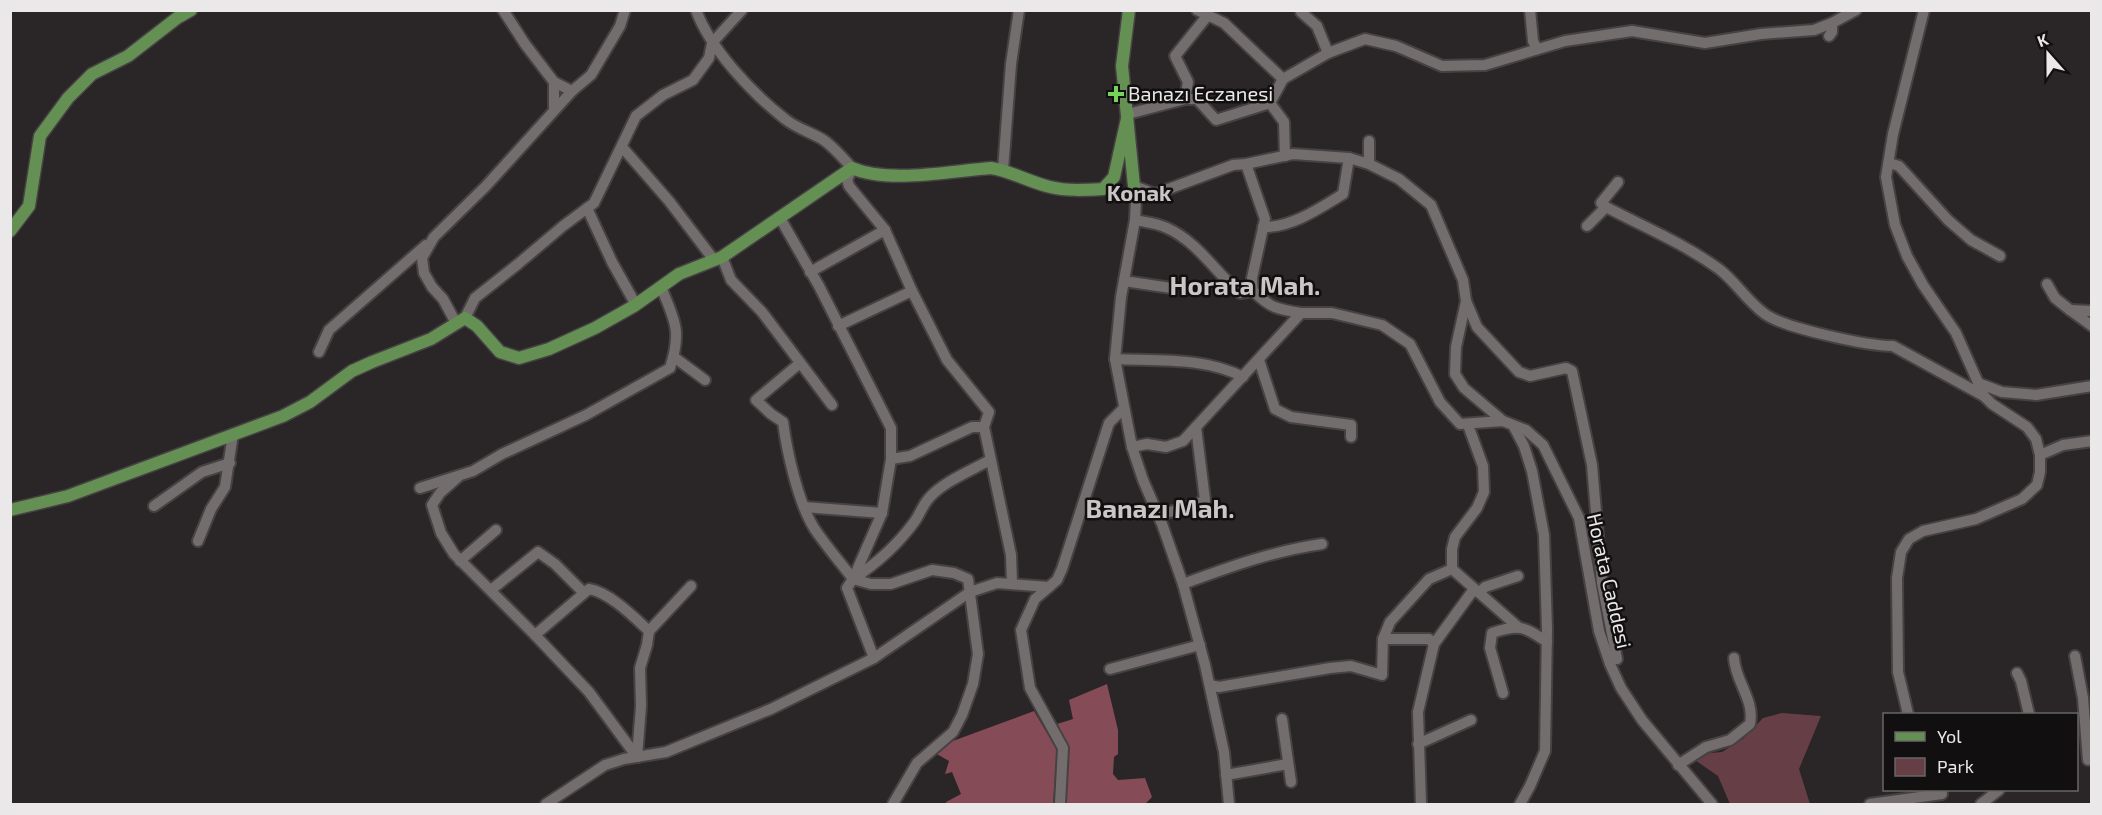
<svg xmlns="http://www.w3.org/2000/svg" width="2102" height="815" viewBox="0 0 2102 815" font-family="'Exo 2',sans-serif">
	<rect width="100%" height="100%" fill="#2a2526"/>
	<polygon fill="#663f46" points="1782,713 1821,716 1799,769 1810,804 1730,804 1718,776 1695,760 1699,754 1722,752 1743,739 1763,718"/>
	<g fill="#854c57">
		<polygon points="1107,684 1118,730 1118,754 1114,757 1113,774 1118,780 1145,778 1152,797 1145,804 1065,804 1068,747 1057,724 1073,719 1069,700"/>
		<polygon points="1034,711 1057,750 1053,804 947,804 946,802 961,794 952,772 945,774 949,761 935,753 950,742"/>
	</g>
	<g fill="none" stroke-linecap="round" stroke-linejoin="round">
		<defs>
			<g id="minor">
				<polyline points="503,10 525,44 554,82 572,91"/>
				<path d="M696 10C710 49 753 94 785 119 796 128 810 132 822 139 833 146 843 158 852 168L847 180 849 186 885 230 912 291 947 360 989 412 984 427 1011 555 1012 583"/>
				<polyline points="1197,10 1224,23 1283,79 1328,53 1365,39 1396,46 1442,66 1485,65 1565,41 1632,31 1705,43 1761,34 1814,30 1832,23 1856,10"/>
				<polyline points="1530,10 1533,41 1537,49"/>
				<polyline points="1301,12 1317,26 1328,53"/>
				<polyline points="1829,36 1832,32 1832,23"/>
				<polyline points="554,82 554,110"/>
				<polyline points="1185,99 1188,82 1175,56 1208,15"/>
				<polyline points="1270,103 1283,79"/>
				<polyline points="1128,114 1185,99 1197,99 1216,120 1270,103 1284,122 1285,156"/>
				<polyline points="1369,141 1369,164"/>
				<polyline points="622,147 669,201 714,260"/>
				<polyline points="1889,163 1899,166 1948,220 1971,240 2000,256"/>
				<polyline points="1003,170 1011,64 1019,10"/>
				<path d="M1618 182 1601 203 1606 207C1644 227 1683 243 1719 269 1736 282 1747 301 1765 314 1784 328 1868 346 1893 346L1984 396"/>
				<polyline points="1134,186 1155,194 1233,165 1246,164 1293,154 1349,158 1369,164 1399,179 1431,205 1463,280 1466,301 1456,347 1455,374 1464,388 1503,421 1526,430 1543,445 1579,518 1599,631 1610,664 1621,688 1642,720 1712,804"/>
				<polyline points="1134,186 1136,200 1135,220 1121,297 1115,359 1132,447 1143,480 1162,524 1183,584 1205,665 1224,752 1229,804"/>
				<polyline points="587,208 612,262 636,305"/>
				<polyline points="780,218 819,286 891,428 891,459 882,513 853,579 847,588 874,658"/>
				<path d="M1135 220C1145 222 1157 223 1167 228 1198 242 1215 272 1240 293L1253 291 1252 278 1265 219 1246 164"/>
				<polyline points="1587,226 1606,207"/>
				<path d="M1263 227C1291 228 1320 208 1343 194L1349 158"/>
				<polyline points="722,257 731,280 762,312 832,405"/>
				<polyline points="810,272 885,230"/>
				<polyline points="1124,281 1171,288"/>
				<polyline points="2047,284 2055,298 2070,310"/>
				<path d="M1253 291C1271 308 1276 309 1301 313"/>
				<polyline points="1466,301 1477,327 1519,372 1530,376 1566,368 1572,371 1592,465 1602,583 1617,659"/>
				<polyline points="2092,311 2070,310 2092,326"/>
				<polyline points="465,318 475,298 518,264 563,226 594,203 636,116 663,95 693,80 709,58 712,43 742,10"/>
				<polyline points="456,323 443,299 432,287 424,273 422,258 434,237 486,186 572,91 591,75 620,26 625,10"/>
				<polyline points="838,326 912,291"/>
				<polyline points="319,352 329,330 426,245"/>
				<polyline points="674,357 705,380"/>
				<path d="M1115 359C1158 361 1205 357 1243 377"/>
				<polyline points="1259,360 1275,409 1291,417 1351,425 1351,437"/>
				<path d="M800 363 756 400 771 414 783 422C787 452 798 502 814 528 826 546 840 562 853 579L871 584H891L932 570 954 573 968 579 978 654 973 684 962 715 953 732 917 763 893 804"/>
				<polyline points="1978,383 2002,392 2036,395 2092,386"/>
				<polyline points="1514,427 1524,446 1532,471 1544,535 1547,629 1545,751 1530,786 1520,804"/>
				<polyline points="1132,447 1147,444 1166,447 1183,441 1301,313 1332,313 1382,325 1410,344 1440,402 1460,424 1503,421"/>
				<polyline points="2040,455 2063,445 2092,441"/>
				<polyline points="891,459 910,456 972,427 984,427"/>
				<polyline points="458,477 440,493 432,505 441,533 454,554 535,635 589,692 637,757"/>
				<path d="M420 488 473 471 502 454 586 415 670 368C682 331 675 321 661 287"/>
				<polyline points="154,506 202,472 230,463"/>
				<polyline points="804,507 882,513"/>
				<polyline points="1159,515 1195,505 1205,500 1196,427"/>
				<polyline points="198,541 211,509 225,487 233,434"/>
				<polyline points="460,561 496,530"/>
				<polyline points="1452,569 1452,549 1455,537 1477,508 1484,492 1483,466 1468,425"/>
				<path d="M853 579C876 564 899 543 915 521 920 514 923 504 930 497 943 482 972 470 990 460"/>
				<path d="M1183 584C1229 567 1273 551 1322 544"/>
				<polyline points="1049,587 1035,599 1021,630 1030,688 1063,748 1060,804"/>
				<polyline points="491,590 538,552 555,564 583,592"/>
				<polyline points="1479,593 1485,587 1518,576"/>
				<polyline points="649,631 691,586"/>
				<path d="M535 635 589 589C609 592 634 617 649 631L647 645 640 668 641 706 637 757"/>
				<polyline points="1383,639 1390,622 1429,579 1452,569 1517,626"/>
				<polyline points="2075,656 2083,698 2088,760"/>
				<polyline points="1110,669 1200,645"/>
				<polyline points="2017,673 2021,681 2029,714"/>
				<polyline points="1210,685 1219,687 1330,668 1351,666 1382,675 1383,639 1429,639 1434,644"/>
				<path d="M1503 693 1490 648 1492 633C1519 624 1524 626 1547 642"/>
				<polyline points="1908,714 1898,672 1897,578 1901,552 1909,539 1923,531 1976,519 2022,499 2037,485 2040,472 2040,455 2036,439 2027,427 1992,404 1984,396 1956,333 1923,285 1907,256 1895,225 1886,177 1893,134 1924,10"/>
				<polyline points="1282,719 1291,782"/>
				<polyline points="1418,744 1471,720"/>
				<path d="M1678 765 1706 747 1730 740 1750 724C1755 700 1735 681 1734 658"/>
				<polyline points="1226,775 1288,764"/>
				<polyline points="546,804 605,765 624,759 666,752 771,709 874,658 970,592 997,583 1049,587 1057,580 1062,569 1109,423 1123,409"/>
				<polyline points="1421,804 1418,712 1434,644 1474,589"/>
				<polyline points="1870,804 1942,794"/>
				<polyline points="1981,804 1999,790"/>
			</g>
			<g id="major">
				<polyline points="1129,10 1122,66 1134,186"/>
				<polyline points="10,231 29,206 40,136 68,98 92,74 128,56 177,18 191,10"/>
				<path d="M10 510 68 496 283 416 310 402 352 371 372 362 431 339 465 318 477 326 500 352 519 358 549 349 595 328 634 306 679 274 722 257 852 168C889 184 950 171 991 168 1011 171 1029 182 1050 187 1067 191 1085 190 1103 189L1114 177 1128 114"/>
			</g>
		</defs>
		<use href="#minor" stroke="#464243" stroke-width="14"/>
		<use href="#major" stroke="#464243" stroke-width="15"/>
		<use href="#minor" stroke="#736d6e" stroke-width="10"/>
		<use href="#major" stroke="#659053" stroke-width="12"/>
	</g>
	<path fill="#77d259" stroke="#110f0f" stroke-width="2" d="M1113 85h6v6h6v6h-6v6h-6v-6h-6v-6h6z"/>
	<g text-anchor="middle" stroke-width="5" stroke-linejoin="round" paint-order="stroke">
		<g font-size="20" fill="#ebe8e9" stroke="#110f0f" text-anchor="start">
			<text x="1128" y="101">Banazı Eczanesi</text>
		</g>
		<g font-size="20" fill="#ebe8e9" stroke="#110f0f">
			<text transform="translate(1609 581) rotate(77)" y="7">Horata Caddesi</text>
		</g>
		<g font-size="22" font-weight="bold" fill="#cbc5c6" stroke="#110f0f">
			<text x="1139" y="201">Konak</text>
		</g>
		<g font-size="26" font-weight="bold" fill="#cbc5c6" stroke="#110f0f">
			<text x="1245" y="295">Horata Mah.</text>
			<text x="1160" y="518">Banazı Mah.</text>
		</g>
	</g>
	<rect width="2102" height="815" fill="none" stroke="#ebe8e9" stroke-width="24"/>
	<rect x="1883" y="713" width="195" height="78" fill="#110f0f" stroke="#686666" stroke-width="1.5"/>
	<rect x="1895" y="732" width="30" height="9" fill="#659053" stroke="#686666" stroke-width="1.5"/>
	<text x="1937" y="743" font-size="18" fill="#ebe8e9">Yol</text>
	<rect x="1895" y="758" width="30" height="18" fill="#663f46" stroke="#686666" stroke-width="1.5"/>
	<text x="1937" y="773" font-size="18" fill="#ebe8e9">Park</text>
	<g transform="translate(2048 54) rotate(339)" stroke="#110f0f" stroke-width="4.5" paint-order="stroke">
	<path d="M0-4.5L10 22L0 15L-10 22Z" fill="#ebe8e9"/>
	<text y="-9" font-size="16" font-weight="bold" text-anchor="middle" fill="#ebe8e9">K</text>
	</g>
</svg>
